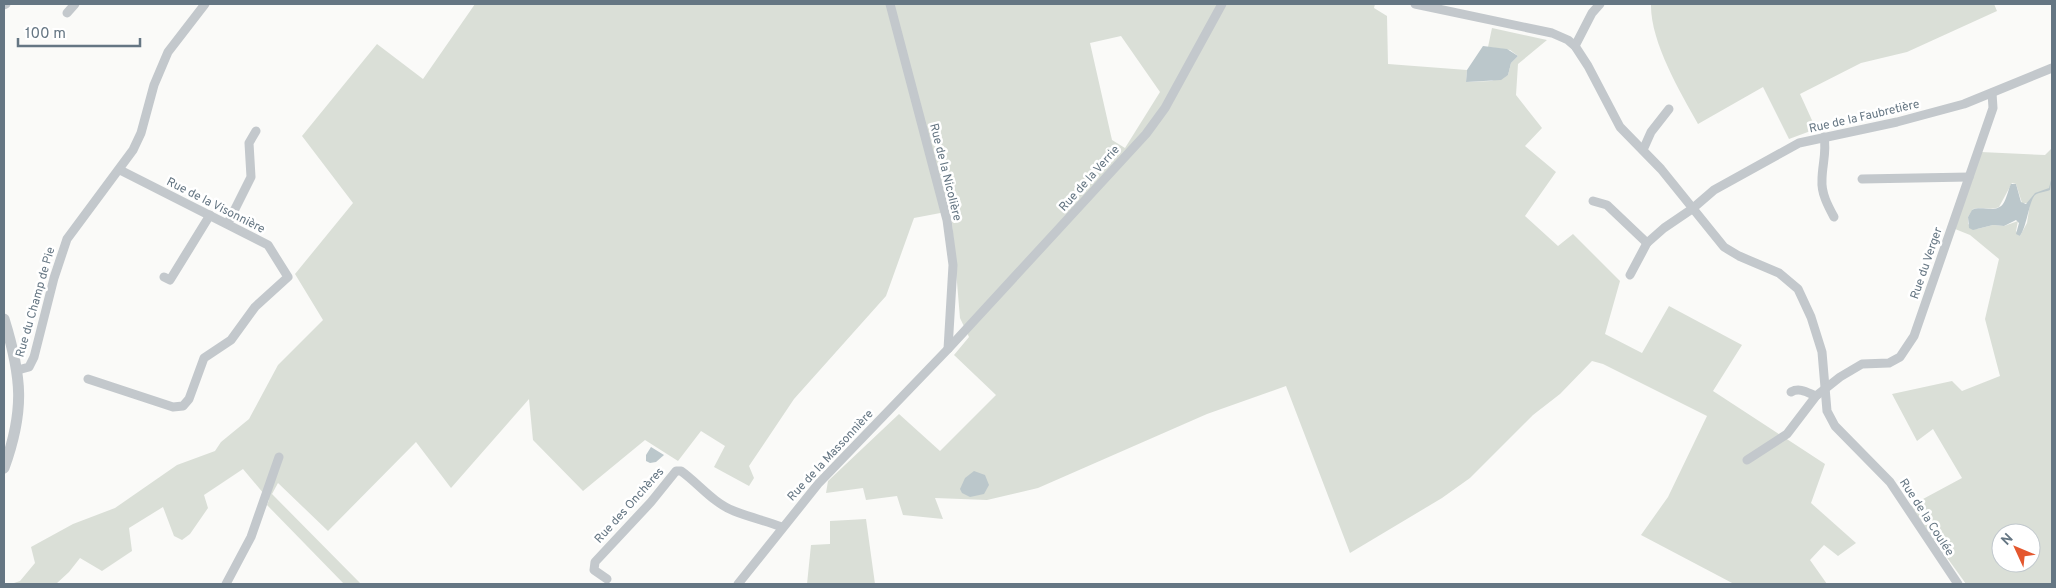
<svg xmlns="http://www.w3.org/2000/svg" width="2056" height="588" viewBox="0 0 2056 588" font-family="Overpass,sans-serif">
	<rect width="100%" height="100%" fill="#fafaf8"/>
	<g fill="#dadfd7" fill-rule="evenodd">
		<path d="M475 4H1375L1374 8 1387 16 1388 64 1467 70 1466 82 1491 81 1508 75 1511 63 1518 56 1510 50 1488 47 1492 28 1547 40 1518 64 1516 95 1542 128 1525 146 1556 172 1525 216 1558 246 1573 234 1620 281 1605 334 1642 353 1669 306 1742 345 1713 391 1825 464 1811 503 1856 543 1838 556 1824 545 1810 560 1827 584H1734L1641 535 1668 497 1707 416 1603 364 1592 361 1560 394 1533 415 1470 478 1442 498 1350 553 1286 386 1207 414 1038 488 987 500 935 498 943 519 903 515 897 496 866 500 863 488 826 493 828 481 899 414 940 451 996 395 954 355 969 337 960 318 951 211 914 218 886 296 794 399 749 466 754 478 749 486 714 467 725 446 701 431 678 461 645 440 583 491 533 440 529 399 451 488 416 442 328 531 278 483 272 494 361 584H344L267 505 269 500 243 469 204 495 208 508 190 534 182 540 174 536 163 507 129 528 132 551 102 571 80 558 69 572 56 584H11L20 581 35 563 31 547 73 524 115 508 177 465 215 451 221 442 249 419 278 365 323 320 295 274 353 203 302 136 377 44 423 79ZM1121 36 1160 92 1125 148 1112 140 1090 43Z"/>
		<path d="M1651 4H1994L1997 11 1907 52 1861 63 1800 94 1816 129 1789 139 1763 87 1698 124C1680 92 1650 41 1651 4Z"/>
		<path d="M2052 148V584H1966L1910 506 1962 478 1933 429 1917 441 1892 394 1952 381 1962 391 2000 376 1985 319 1999 259 1970 235 1955 229 1981 152 2045 155ZM2012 183 2016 184 2022 203H2030L2027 223 2020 236 2016 231 2018 221 2004 226 1993 225 1977 229 1968 224V217L1973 209C1982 206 1991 211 1999 207ZM2001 533H2031V563H2001Z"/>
		<polygon points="866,519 875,584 805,584 807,584 811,545 830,544 830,521"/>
	</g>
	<g fill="#bbc7cb">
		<polygon points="1483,46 1507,49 1518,56 1511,63 1508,75 1501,80 1466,82 1467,70"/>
		<path d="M2052 176 2050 190C2045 192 2039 192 2035 195 2029 201 2027 226 2020 236L2016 234 2019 223 2016 220 2004 226 1993 225 1973 230 1969 228 1968 217 1972 210C1982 205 1995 214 2003 204 2007 198 2008 190 2011 184H2016L2021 202 2026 204 2035 193 2049 188Z"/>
		<polygon points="651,447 664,455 656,462 650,463 646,461 646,455"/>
		<polygon points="974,471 985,475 989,485 984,494 970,497 962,493 960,489 965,478"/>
	</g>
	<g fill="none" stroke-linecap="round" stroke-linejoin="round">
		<g stroke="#c3c8cc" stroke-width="9">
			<polyline points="890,4 947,220 953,265 948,349"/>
			<polyline points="1415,4 1552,33 1568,40 1575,46 1588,66 1620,127 1661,169 1724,247 1739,256 1779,273 1798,289 1811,317 1822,352 1827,411 1835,426 1890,482 1958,584"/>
			<polyline points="4,5 6,4"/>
			<polyline points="67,13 75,4"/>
			<polyline points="1575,46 1592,13 1600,4"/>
			<path d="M1824 137C1827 152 1822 165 1822 180 1821 193 1828 206 1834 217"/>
			<polyline points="1643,150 1651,132 1669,109"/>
			<polyline points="1862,179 1969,177"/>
			<polyline points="1593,201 1607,205 1647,243"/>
			<polyline points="228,223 251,177 249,143 256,131"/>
			<polyline points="1630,275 1647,243 1664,228 1692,209 1714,190 1799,143 1897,122 1964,104 2052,68"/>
			<polyline points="164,277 170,280 210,215"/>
			<polyline points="18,370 29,367 34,357 54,278 67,239 133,150 141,133 154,85 168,52 205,4"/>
			<polyline points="88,379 173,407 183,406 189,399 204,358 231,340 255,307 288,277 268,245 120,170"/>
			<path d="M1791 392C1800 387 1808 393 1816 396"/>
			<polyline points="1747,460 1787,434 1816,396 1840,377 1862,364 1889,363 1900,357 1914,336 1993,108 1992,93"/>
			<path d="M607 579 594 570 595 562 651 502 676 471H681C698 483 713 503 734 511 749 517 766 521 782 527"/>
			<polyline points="226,584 251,537 279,457"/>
			<polyline points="738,584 818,484 948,349 1146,134 1165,108 1222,4"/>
		</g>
		<path stroke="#c3c8cc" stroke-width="11" d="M4 319C22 377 25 410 4 468"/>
	</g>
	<g text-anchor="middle" stroke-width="5" stroke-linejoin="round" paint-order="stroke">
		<g font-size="12" fill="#657683" stroke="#fff">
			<text transform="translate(1864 116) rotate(-13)" y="4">Rue de la Faubretière</text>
			<text transform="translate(946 172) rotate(76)" y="4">Rue de la Nicolière</text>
			<text transform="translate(1089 178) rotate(-48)" y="4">Rue de la Verrie</text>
			<text transform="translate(216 205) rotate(27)" y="4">Rue de la Visonnière</text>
			<text transform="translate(1926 263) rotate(-71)" y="4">Rue du Verger</text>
			<text transform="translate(35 302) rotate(-74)" y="4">Rue du Champ de Pie</text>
			<text transform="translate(830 455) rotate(-47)" y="4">Rue de la Massonnière</text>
			<text transform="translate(629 505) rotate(-48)" y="4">Rue des Onchères</text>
			<text transform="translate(1927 517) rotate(57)" y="4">Rue de la Coulée</text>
		</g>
	</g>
	<rect width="2056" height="588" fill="none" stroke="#657683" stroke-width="10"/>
	<g transform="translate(2016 548) rotate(314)"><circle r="24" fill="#ffffff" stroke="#c1c8cd"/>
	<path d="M0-4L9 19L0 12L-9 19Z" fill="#e4572e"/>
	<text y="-8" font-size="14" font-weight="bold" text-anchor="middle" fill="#657683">N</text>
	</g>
	<path d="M18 38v8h122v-8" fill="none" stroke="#657683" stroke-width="2.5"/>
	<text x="25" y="38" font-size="15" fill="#657683" stroke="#ffffff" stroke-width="4" paint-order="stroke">100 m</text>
</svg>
